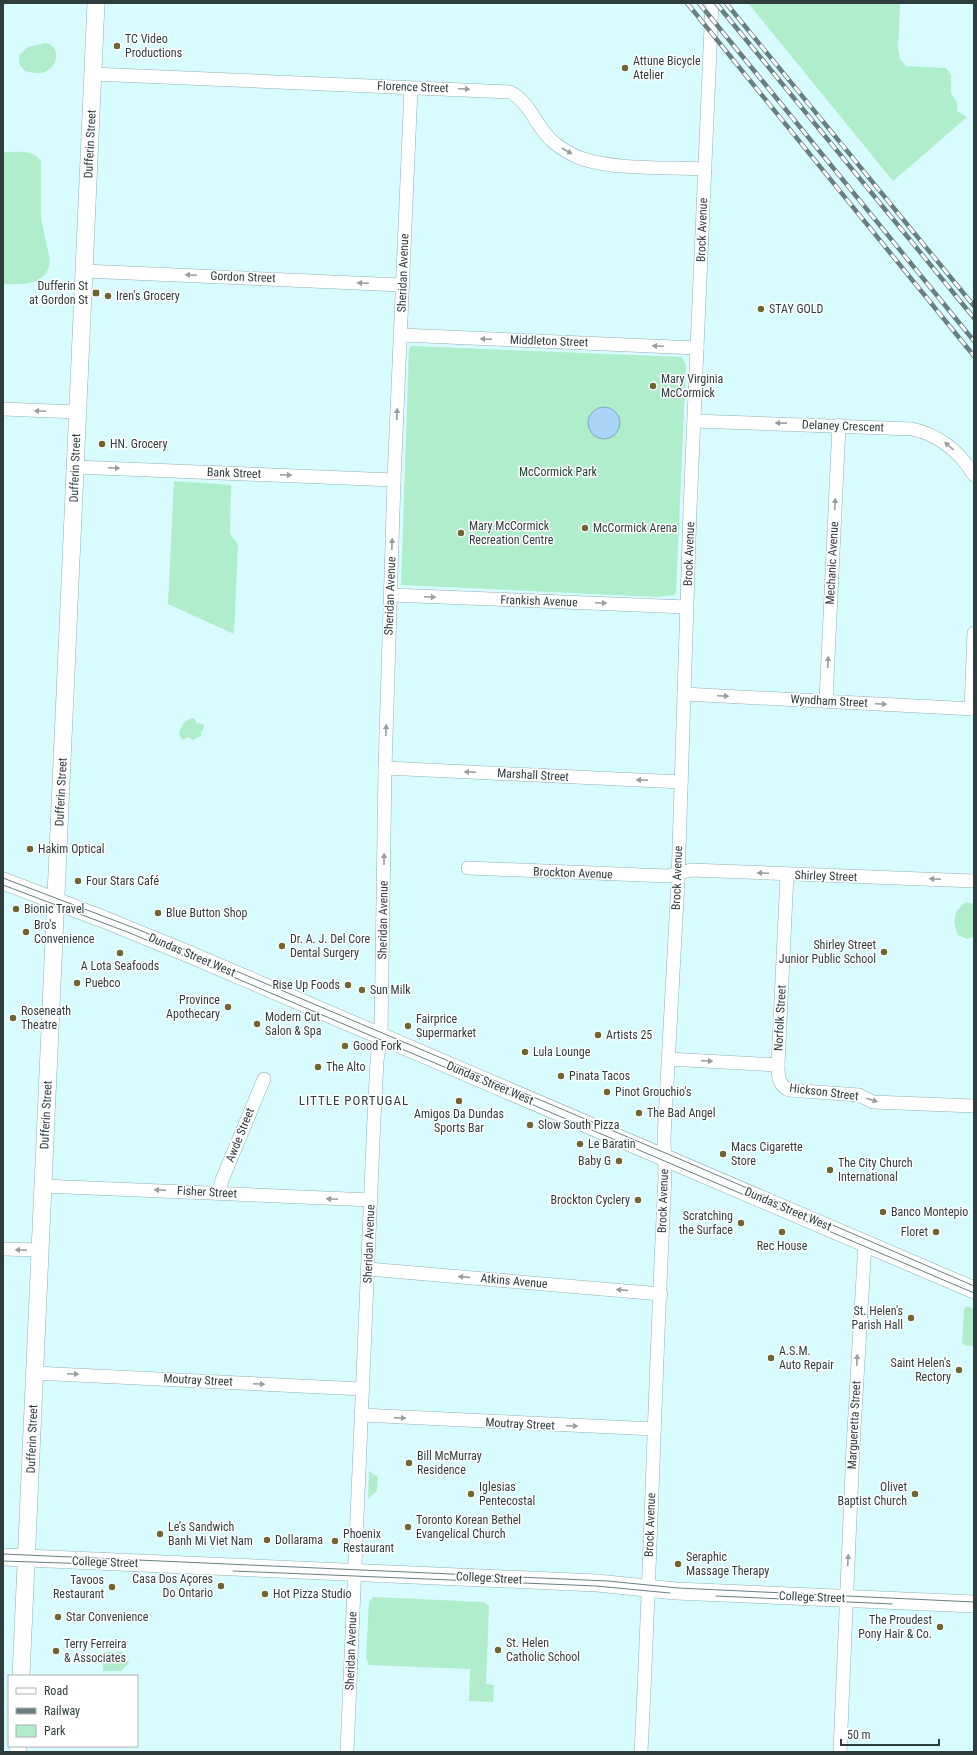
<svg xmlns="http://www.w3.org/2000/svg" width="977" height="1755" viewBox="0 0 977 1755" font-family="'Roboto Condensed',sans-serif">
	<rect width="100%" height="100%" fill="#d7fbfe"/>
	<g fill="#afedcb">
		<polygon points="748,3 900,3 898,48 900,59 906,66 946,68 951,75 951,94 957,102 957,111 967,117 893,181"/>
		<path d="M46 43C63 48 57 70 41 73 36 74 30 72 25 71L19 64V55L28 47Z"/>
		<path d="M3 152C16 152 33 149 41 161V219L50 260C49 285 23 285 3 284Z"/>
		<polygon points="411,346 682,357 686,365 676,592 674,595 658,597 401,585 409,348"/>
		<polygon points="174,481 231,485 230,534 238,544 234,634 168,604"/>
		<path d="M194 718 197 723 203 724 204 728 201 732V736L192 740 189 737 182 740 179 734C181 725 185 719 194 718Z"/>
		<path d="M966 902 974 904V937L967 939 958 935C952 921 953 911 966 902Z"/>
		<polygon points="967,1306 974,1309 974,1346 966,1346 962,1343 964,1309"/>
		<polygon points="369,1471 378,1477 377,1491 368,1499"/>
		<polygon points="373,1597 484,1602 489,1606 486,1684 494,1685 493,1702 469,1701 470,1669 369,1665 366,1657 369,1602"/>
		<polygon points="103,1652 122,1652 129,1663 121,1671 103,1671"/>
	</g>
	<circle fill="#abd5f7" stroke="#86a7c0" cx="604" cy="423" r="16"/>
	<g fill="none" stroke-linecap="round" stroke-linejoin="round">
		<defs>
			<g id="minor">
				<path d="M93 74 510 92C530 102 535 125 551 140 560 148 571 155 583 159 616 170 669 167 705 169"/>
				<polyline points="84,271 401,285"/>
				<polyline points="401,335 697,348"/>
				<polyline points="3,409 77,412"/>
				<path d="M694 421 912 429C940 435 959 451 974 475"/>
				<polyline points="75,467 394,480"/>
				<polyline points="391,595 687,607"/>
				<polyline points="684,694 974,709"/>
				<polyline points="826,701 839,425"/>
				<polyline points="971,709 974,633"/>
				<polyline points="385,768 681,782"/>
				<polyline points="468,868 667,876 691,870 974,881"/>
				<path d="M668 1059 778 1065C778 1076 778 1085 789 1090L859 1095 873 1102 974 1106"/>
				<polyline points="778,1065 787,874"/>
				<polyline points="43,1186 371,1200"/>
				<polyline points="219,1193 222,1180 264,1079"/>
				<polyline points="3,1249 40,1250"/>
				<polyline points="368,1269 661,1294"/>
				<polyline points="34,1373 362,1389"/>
				<polyline points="361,1415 654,1429"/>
				<polyline points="347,1752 374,1118 377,1061 381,1033 385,768 394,480 411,88"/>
				<path d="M641 1752C651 1560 655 1369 665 1177L664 1138 678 881 690 509 712 3"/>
				<polyline points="840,1752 853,1447 865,1243"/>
			</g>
			<g id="major">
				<polyline points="3,881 103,919 191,955 974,1290"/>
				<polyline points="3,1557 597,1583 676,1591 974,1604"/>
				<polyline points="21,1676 96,3"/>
				<polyline points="18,1752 18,1746"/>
			</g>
		</defs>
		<use href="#minor" stroke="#8eb1b3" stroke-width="14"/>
		<use href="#major" stroke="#8eb1b3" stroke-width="18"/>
		<use href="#minor" stroke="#fff" stroke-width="13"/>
		<use href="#major" stroke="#fff" stroke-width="17"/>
		<g stroke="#687e80" stroke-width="1">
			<polyline points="3,878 137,929 689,1163 974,1286"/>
			<polyline points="3,885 130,933 974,1293"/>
			<polyline points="3,1554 608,1581 678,1588 974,1602"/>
			<polyline points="3,1561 93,1564"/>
			<polyline points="233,1571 596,1586 670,1593"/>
			<polyline points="716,1596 892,1604"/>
		</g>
		<defs>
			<g id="rail">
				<polyline points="687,3 974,356"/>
				<polyline points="699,3 974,341"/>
				<polyline points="716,3 974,318"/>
				<polyline points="726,3 974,306"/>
			</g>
		</defs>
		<use href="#rail" stroke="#687e80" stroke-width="4.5"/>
		<use href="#rail" stroke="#fff" stroke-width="3" stroke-dasharray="9" stroke-linecap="butt"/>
	</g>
	<defs><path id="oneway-solid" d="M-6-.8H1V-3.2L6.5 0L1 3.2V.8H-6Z"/></defs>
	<g fill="#979e9e">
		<use href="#oneway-solid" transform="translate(464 89) rotate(2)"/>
		<use href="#oneway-solid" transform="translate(567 151) rotate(30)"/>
		<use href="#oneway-solid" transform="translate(191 275) rotate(-178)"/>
		<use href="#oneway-solid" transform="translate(363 283) rotate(-177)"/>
		<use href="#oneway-solid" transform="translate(486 339) rotate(-178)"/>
		<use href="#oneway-solid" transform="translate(658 346) rotate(-177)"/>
		<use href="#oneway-solid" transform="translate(40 411) rotate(-177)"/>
		<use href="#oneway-solid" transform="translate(397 414) rotate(-88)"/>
		<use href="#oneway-solid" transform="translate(781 423) rotate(-179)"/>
		<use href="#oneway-solid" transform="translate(949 446) rotate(-140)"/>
		<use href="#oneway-solid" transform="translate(114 468) rotate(2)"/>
		<use href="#oneway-solid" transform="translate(286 475) rotate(2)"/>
		<use href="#oneway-solid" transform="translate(835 504) rotate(-87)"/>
		<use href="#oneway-solid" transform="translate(392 544) rotate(-88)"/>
		<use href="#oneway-solid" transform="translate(430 597) rotate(2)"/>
		<use href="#oneway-solid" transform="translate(601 603) rotate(3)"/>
		<use href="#oneway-solid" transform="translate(828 662) rotate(-87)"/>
		<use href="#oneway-solid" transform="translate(723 696) rotate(3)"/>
		<use href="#oneway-solid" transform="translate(881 704) rotate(3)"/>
		<use href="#oneway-solid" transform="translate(386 730) rotate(-88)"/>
		<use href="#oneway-solid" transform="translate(470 772) rotate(-177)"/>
		<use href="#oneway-solid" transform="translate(642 780) rotate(-177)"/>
		<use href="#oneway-solid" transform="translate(384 859) rotate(-89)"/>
		<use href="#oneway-solid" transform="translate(763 873) rotate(-178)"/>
		<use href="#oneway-solid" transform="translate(935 879) rotate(-178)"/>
		<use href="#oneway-solid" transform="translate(707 1061) rotate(3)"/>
		<use href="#oneway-solid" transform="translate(872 1100) rotate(18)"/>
		<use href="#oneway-solid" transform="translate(160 1190) rotate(-178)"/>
		<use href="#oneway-solid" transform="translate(332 1199) rotate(-177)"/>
		<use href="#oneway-solid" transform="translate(21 1250) rotate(-178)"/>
		<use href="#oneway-solid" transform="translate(464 1277) rotate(-175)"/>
		<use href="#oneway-solid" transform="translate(622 1290) rotate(-175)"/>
		<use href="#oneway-solid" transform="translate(857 1360) rotate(-87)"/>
		<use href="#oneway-solid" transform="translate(73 1374) rotate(3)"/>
		<use href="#oneway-solid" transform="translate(259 1384) rotate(3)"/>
		<use href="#oneway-solid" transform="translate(400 1418) rotate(3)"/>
		<use href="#oneway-solid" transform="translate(572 1426) rotate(2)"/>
		<use href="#oneway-solid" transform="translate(848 1560) rotate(-87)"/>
	</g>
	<g fill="#6f6531" stroke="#fff" stroke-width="1.5">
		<circle cx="117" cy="46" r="4"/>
		<circle cx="625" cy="68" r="4"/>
		<rect x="92" y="289" width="8" height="8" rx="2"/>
		<circle cx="108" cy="296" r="4"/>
		<circle cx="761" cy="309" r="4"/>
		<circle cx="653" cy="386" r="4"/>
		<circle cx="102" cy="444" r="4"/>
		<circle cx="585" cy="528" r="4"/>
		<circle cx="461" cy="533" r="4"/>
		<circle cx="30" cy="849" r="4"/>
		<circle cx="78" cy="881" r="4"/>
		<circle cx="16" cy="909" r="4"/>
		<circle cx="158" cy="913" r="4"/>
		<circle cx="26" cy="932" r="4"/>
		<circle cx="282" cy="946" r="4"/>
		<circle cx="884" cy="952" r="4"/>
		<circle cx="120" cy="953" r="4"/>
		<circle cx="77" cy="983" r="4"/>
		<circle cx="348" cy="985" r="4"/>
		<circle cx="362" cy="990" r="4"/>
		<circle cx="228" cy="1007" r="4"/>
		<circle cx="13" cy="1018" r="4"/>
		<circle cx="257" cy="1024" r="4"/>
		<circle cx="408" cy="1026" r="4"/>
		<circle cx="598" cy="1035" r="4"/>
		<circle cx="345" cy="1046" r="4"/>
		<circle cx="525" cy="1052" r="4"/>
		<circle cx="318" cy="1067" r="4"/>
		<circle cx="561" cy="1076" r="4"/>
		<circle cx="607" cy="1092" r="4"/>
		<circle cx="459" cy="1101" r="4"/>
		<circle cx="639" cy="1113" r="4"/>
		<circle cx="530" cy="1125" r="4"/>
		<circle cx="580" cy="1144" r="4"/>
		<circle cx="723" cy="1154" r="4"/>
		<circle cx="619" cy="1161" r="4"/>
		<circle cx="830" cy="1170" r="4"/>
		<circle cx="638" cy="1200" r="4"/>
		<circle cx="883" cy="1212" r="4"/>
		<circle cx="741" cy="1223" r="4"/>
		<circle cx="782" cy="1232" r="4"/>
		<circle cx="936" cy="1232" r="4"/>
		<circle cx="911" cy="1318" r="4"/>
		<circle cx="771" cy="1358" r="4"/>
		<circle cx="959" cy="1370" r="4"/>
		<circle cx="409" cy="1463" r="4"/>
		<circle cx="471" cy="1494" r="4"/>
		<circle cx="915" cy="1494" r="4"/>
		<circle cx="408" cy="1527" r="4"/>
		<circle cx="160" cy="1534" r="4"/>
		<circle cx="267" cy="1540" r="4"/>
		<circle cx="335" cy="1541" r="4"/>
		<circle cx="678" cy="1564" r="4"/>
		<circle cx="221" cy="1586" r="4"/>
		<circle cx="112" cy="1587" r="4"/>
		<circle cx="265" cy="1594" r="4"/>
		<circle cx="58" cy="1617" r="4"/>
		<circle cx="940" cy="1627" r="4"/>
		<circle cx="498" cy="1650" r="4"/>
		<circle cx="56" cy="1651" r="4"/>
	</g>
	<g text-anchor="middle" stroke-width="3" stroke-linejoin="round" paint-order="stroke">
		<g font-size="12" fill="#2f3d3e" stroke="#fff" text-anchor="start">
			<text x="125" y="43">TC Video<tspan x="125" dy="14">Productions</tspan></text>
			<text x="633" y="65">Attune Bicycle<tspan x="633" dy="14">Atelier</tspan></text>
			<text x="88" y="290" text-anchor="end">Dufferin St<tspan x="88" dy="14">at Gordon St</tspan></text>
			<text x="116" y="300">Iren's Grocery</text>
			<text x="769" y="313">STAY GOLD</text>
			<text x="661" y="383">Mary Virginia<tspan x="661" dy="14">McCormick</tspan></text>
			<text x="110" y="448">HN. Grocery</text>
			<text x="469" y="530">Mary McCormick<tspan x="469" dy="14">Recreation Centre</tspan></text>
			<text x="593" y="532">McCormick Arena</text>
			<text x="38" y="853">Hakim Optical</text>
			<text x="86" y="885">Four Stars Café</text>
			<text x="24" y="913">Bionic Travel</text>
			<text x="166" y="917">Blue Button Shop</text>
			<text x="34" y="929">Bro's<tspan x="34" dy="14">Convenience</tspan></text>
			<text x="290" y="943">Dr. A. J. Del Core<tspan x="290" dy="14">Dental Surgery</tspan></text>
			<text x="876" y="949" text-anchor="end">Shirley Street<tspan x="876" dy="14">Junior Public School</tspan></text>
			<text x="120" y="970" text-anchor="middle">A Lota Seafoods</text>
			<text x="85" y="987">Puebco</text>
			<text x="340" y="989" text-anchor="end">Rise Up Foods</text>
			<text x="370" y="994">Sun Milk</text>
			<text x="220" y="1004" text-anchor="end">Province<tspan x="220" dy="14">Apothecary</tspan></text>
			<text x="21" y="1015">Roseneath<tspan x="21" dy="14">Theatre</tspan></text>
			<text x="265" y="1021">Modern Cut<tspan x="265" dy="14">Salon &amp; Spa</tspan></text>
			<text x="416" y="1023">Fairprice<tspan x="416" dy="14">Supermarket</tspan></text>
			<text x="606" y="1039">Artists 25</text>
			<text x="353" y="1050">Good Fork</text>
			<text x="533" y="1056">Lula Lounge</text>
			<text x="326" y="1071">The Alto</text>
			<text x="569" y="1080">Pinata Tacos</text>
			<text x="615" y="1096">Pinot Grouchio's</text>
			<text x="647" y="1117">The Bad Angel</text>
			<text x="459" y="1118" text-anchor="middle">Amigos Da Dundas<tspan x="459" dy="14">Sports Bar</tspan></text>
			<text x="538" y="1129">Slow South Pizza</text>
			<text x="588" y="1148">Le Baratin</text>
			<text x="731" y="1151">Macs Cigarette<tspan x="731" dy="14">Store</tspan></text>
			<text x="611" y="1165" text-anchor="end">Baby G</text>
			<text x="838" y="1167">The City Church<tspan x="838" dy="14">International</tspan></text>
			<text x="630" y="1204" text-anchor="end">Brockton Cyclery</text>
			<text x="891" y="1216">Banco Montepio</text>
			<text x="733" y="1220" text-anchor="end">Scratching<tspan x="733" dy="14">the Surface</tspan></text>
			<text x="928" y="1236" text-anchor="end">Floret</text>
			<text x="782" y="1250" text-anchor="middle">Rec House</text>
			<text x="903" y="1315" text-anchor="end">St. Helen's<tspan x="903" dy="14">Parish Hall</tspan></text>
			<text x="779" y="1355">A.S.M.<tspan x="779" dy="14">Auto Repair</tspan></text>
			<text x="951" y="1367" text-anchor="end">Saint Helen's<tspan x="951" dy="14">Rectory</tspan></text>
			<text x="417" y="1460">Bill McMurray<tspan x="417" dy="14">Residence</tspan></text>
			<text x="479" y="1491">Iglesias<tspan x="479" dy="14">Pentecostal</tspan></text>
			<text x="907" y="1491" text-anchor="end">Olivet<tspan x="907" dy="14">Baptist Church</tspan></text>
			<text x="416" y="1524">Toronto Korean Bethel<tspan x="416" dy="14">Evangelical Church</tspan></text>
			<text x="168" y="1531">Le’s Sandwich<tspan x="168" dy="14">Banh Mi Viet Nam</tspan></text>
			<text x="343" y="1538">Phoenix<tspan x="343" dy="14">Restaurant</tspan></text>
			<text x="275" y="1544">Dollarama</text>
			<text x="686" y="1561">Seraphic<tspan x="686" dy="14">Massage Therapy</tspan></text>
			<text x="213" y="1583" text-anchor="end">Casa Dos Açores<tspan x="213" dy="14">Do Ontario</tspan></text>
			<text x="104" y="1584" text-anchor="end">Tavoos<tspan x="104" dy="14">Restaurant</tspan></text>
			<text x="273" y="1598">Hot Pizza Studio</text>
			<text x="66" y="1621">Star Convenience</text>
			<text x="932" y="1624" text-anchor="end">The Proudest<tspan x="932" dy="14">Pony Hair &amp; Co.</tspan></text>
			<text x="506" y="1647">St. Helen<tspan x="506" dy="14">Catholic School</tspan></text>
			<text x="64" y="1648">Terry Ferreira<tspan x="64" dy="14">&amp; Associates</tspan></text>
		</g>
		<g font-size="12" fill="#2f3d3e" stroke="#fff">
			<text transform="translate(413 87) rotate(2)" y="4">Florence Street</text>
			<text transform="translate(90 144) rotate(-87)" y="4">Dufferin Street</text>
			<text transform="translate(702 230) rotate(-88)" y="4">Brock Avenue</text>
			<text transform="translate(403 273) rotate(-88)" y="4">Sheridan Avenue</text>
			<text transform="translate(243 277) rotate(2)" y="4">Gordon Street</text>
			<text transform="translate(549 341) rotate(2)" y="4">Middleton Street</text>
			<text transform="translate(843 426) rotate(2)" y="4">Delaney Crescent</text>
			<text transform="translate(75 468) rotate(-88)" y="4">Dufferin Street</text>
			<text transform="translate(234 473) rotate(2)" y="4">Bank Street</text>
			<text transform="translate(689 554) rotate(-88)" y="4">Brock Avenue</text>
			<text transform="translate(832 563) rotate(-87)" y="4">Mechanic Avenue</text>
			<text transform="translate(390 596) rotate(-88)" y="4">Sheridan Avenue</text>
			<text transform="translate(539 601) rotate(2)" y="4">Frankish Avenue</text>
			<text transform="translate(829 701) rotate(3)" y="4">Wyndham Street</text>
			<text transform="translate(533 775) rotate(3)" y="4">Marshall Street</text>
			<text transform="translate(61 792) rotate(-87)" y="4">Dufferin Street</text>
			<text transform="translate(573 873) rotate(2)" y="4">Brockton Avenue</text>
			<text transform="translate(826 876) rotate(2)" y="4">Shirley Street</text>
			<text transform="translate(677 878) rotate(-88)" y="4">Brock Avenue</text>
			<text transform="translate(383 920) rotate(-89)" y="4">Sheridan Avenue</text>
			<text transform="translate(192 955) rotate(23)" y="4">Dundas Street West</text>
			<text transform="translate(780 1018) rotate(-87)" y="4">Norfolk Street</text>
			<text transform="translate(490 1083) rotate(23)" y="4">Dundas Street West</text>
			<text transform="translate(824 1092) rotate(7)" y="4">Hickson Street</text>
			<text transform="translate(46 1115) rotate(-87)" y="4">Dufferin Street</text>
			<text transform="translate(240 1135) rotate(-68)" y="4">Awde Street</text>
			<text transform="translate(207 1192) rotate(3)" y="4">Fisher Street</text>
			<text transform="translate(663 1201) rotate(-88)" y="4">Brock Avenue</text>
			<text transform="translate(788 1209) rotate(23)" y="4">Dundas Street West</text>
			<text transform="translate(369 1244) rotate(-88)" y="4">Sheridan Avenue</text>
			<text transform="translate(514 1281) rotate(5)" y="4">Atkins Avenue</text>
			<text transform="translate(198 1380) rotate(3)" y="4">Moutray Street</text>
			<text transform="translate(520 1424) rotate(3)" y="4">Moutray Street</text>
			<text transform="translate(854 1425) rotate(-87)" y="4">Margueretta Street</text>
			<text transform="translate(32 1439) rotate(-88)" y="4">Dufferin Street</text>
			<text transform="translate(650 1525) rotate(-88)" y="4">Brock Avenue</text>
			<text transform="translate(105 1562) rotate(2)" y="4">College Street</text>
			<text transform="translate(489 1578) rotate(3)" y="4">College Street</text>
			<text transform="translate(812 1597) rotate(2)" y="4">College Street</text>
			<text transform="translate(351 1651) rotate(-88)" y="4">Sheridan Avenue</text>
		</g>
		<g font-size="12" fill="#183e2c" stroke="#fff">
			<text x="558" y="476">McCormick Park</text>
		</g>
		<g font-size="13" letter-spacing="1" fill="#2f3d3e" stroke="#fff">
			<text x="354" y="1105">LITTLE PORTUGAL</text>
		</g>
	</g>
	<rect width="977" height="1755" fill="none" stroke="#2f3d3e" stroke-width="8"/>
	<rect x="8" y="1675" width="130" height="72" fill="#ffffff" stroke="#acb1b2"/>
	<rect x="16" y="1688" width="20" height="6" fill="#ffffff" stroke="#acb1b2"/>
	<text x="44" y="1695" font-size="12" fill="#2f3d3e">Road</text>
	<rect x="16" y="1708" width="20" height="6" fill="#687e80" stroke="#acb1b2"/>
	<text x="44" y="1715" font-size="12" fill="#2f3d3e">Railway</text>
	<rect x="16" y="1725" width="20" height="12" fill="#afedcb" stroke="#acb1b2"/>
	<text x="44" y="1735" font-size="12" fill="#2f3d3e">Park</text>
	<path d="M841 1739v6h98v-6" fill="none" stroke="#2f3d3e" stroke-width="2"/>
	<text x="847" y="1739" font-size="12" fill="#2f3d3e" stroke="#ffffff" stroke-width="3" paint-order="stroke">50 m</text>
</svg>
